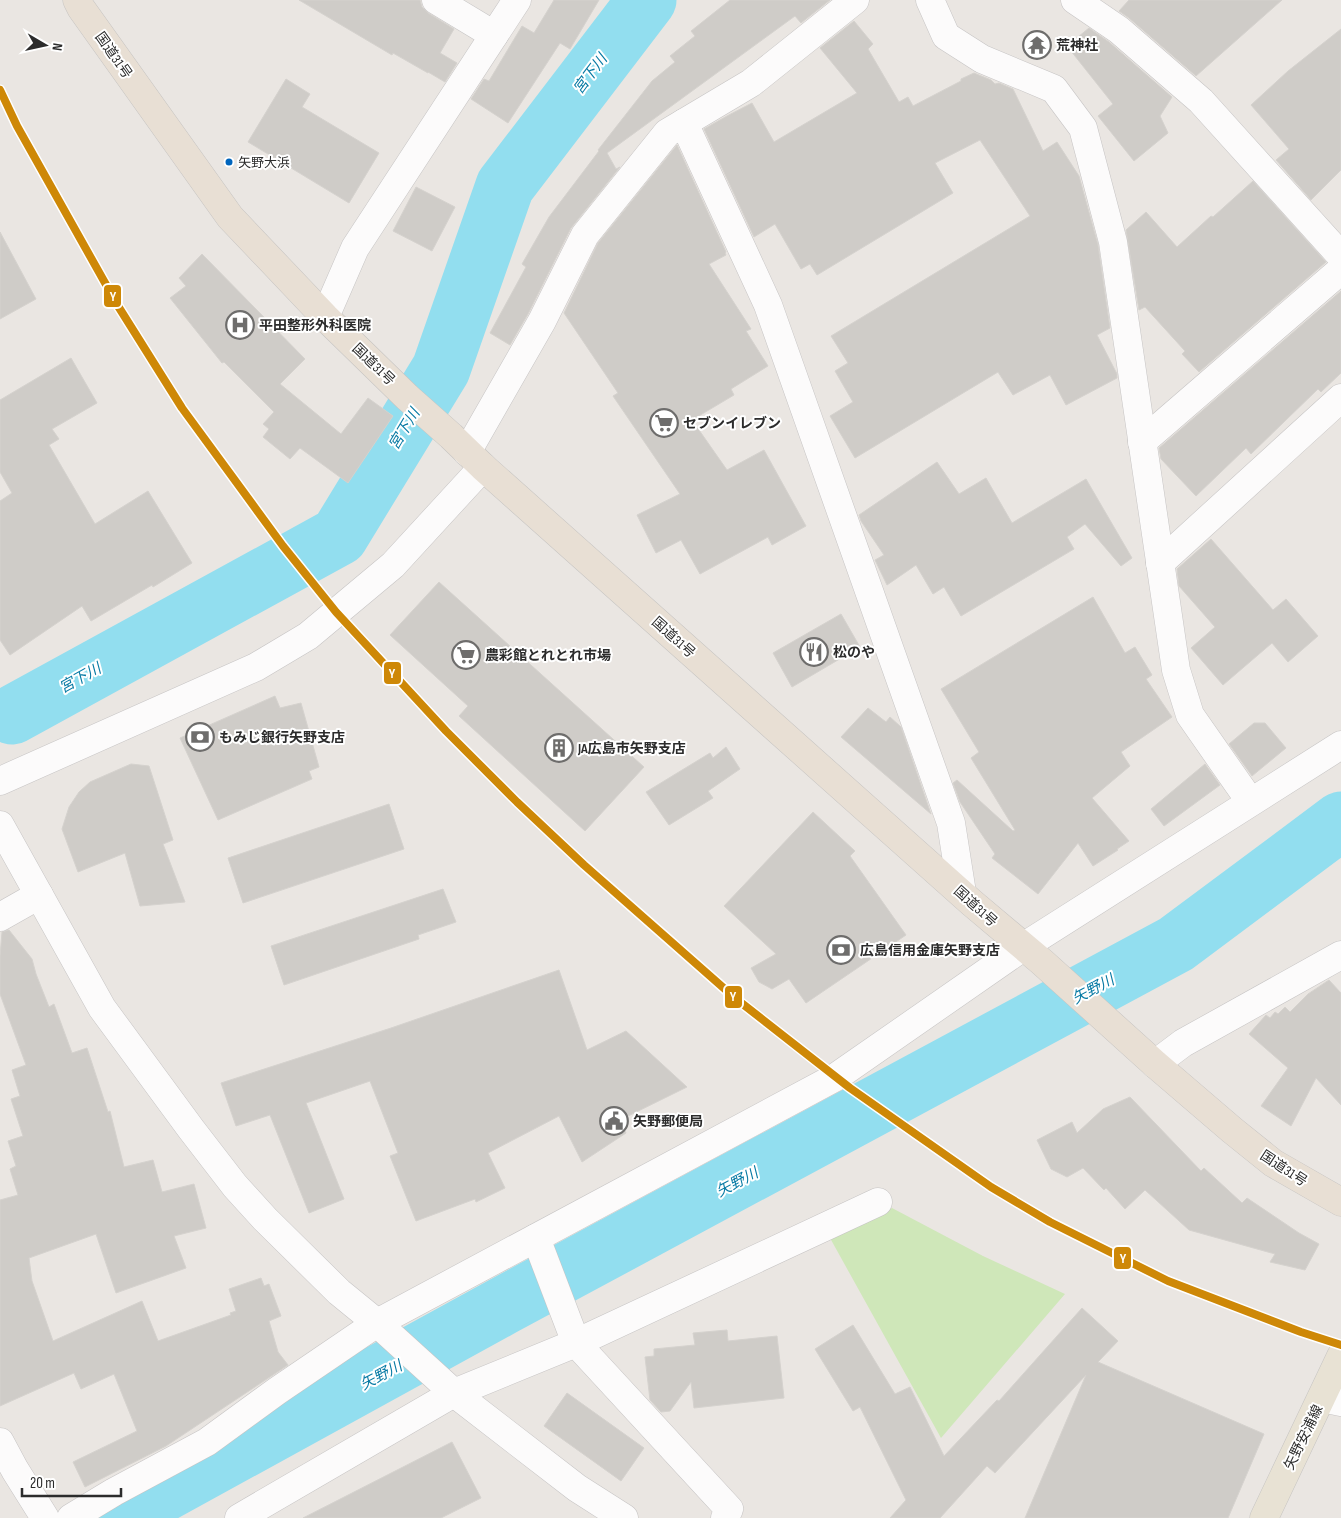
<svg xmlns="http://www.w3.org/2000/svg" width="1341" height="1518" viewBox="0 0 1341 1518" font-family="'Sofia Sans Condensed','Noto Sans JP',sans-serif">
	<rect width="100%" height="100%" fill="#eae6e2"/>
	<polygon fill="#cfe7b9" points="892,1208 983,1256 1065,1294 941,1438 830,1238"/>
	<g fill="none" stroke-linecap="round" stroke-linejoin="round">
		<g stroke="#92deef" stroke-width="59">
			<polyline points="12,715 339,536 441,369 505,186 647,0"/>
			<polyline points="117,1518 503,1306 1176,944 1341,821"/>
		</g>
	</g>
	<g fill="#cfccc8" stroke="#d5d2ce">
		<polygon points="299,0 420,0 422,7 428,13 454,29 440,53 457,63 445,82 428,72 428,73 393,53 392,55"/>
		<polygon points="554,0 599,0 570,49 560,43 508,123 471,99 484,79 489,81 522,26 534,33"/>
		<polygon points="730,0 830,0 801,23 795,16 607,153 616,169 620,167 571,228 528,314 510,345 490,333 526,267 522,264 549,217 599,151 598,150 652,81 675,62 670,56 695,36 691,31"/>
		<polygon points="1129,0 1282,0 1196,76 1129,18 1119,11"/>
		<polygon points="854,21 873,44 868,49 899,102 908,97 913,106 961,81 961,79 974,73 991,80 995,84 999,83 1013,89 1043,151 1057,142 1079,176 1098,245 1110,328 1097,335 1117,374 1117,378 1066,405 1050,375 1013,395 998,372 855,458 830,416 853,402 835,371 848,363 831,336 1030,216 980,140 935,163 953,193 817,275 810,264 801,269 775,224 754,237 704,129 727,116 752,103 774,142 857,93 820,48"/>
		<polygon points="1089,28 1109,42 1172,97 1160,116 1168,133 1134,161 1098,116 1113,104 1067,46"/>
		<polygon points="1341,29 1341,170 1311,200 1276,160 1289,149 1251,105 1288,71"/>
		<polygon points="286,79 310,94 302,107 379,153 349,203 248,142"/>
		<polygon points="677,145 726,252 725,253 726,255 709,264 751,329 746,331 768,366 731,389 734,395 692,420 727,470 764,450 806,526 772,545 768,537 700,574 681,540 656,553 637,515 680,494 613,396 618,393 564,313 598,243"/>
		<polygon points="1253,181 1326,262 1199,372 1182,354 1185,351 1145,307 1139,310 1126,230 1146,212 1177,247 1211,216 1213,217"/>
		<polygon points="416,187 455,207 432,251 393,231"/>
		<polygon points="0,232 36,299 0,319"/>
		<polygon points="202,254 305,359 280,384 341,434 368,398 393,416 348,483 300,448 290,459 263,437 269,429 263,424 274,412 224,362 222,363 170,298 186,286 179,278"/>
		<polygon points="1341,291 1341,373 1321,392 1318,389 1251,454 1246,448 1196,496 1161,459 1159,448"/>
		<polygon points="71,358 97,403 52,429 59,439 49,445 95,524 148,491 192,563 153,587 152,585 91,621 82,606 10,655 0,640 0,501 12,493 0,472 0,400"/>
		<polygon points="937,462 959,494 986,478 1012,523 1086,479 1132,558 1121,566 1085,524 1067,537 1074,549 961,616 944,587 933,594 916,565 887,585 875,560 884,555 861,521 859,515"/>
		<polygon points="1211,539 1273,610 1286,599 1318,636 1288,662 1272,643 1223,685 1191,648 1215,627 1179,586 1177,569"/>
		<polygon points="439,582 644,767 585,831 459,716 468,706 390,635"/>
		<polygon points="1093,597 1125,653 1135,647 1152,675 1146,679 1172,717 1121,752 1130,766 1092,798 1129,841 1117,849 1118,850 1093,866 1078,843 1038,894 992,858 995,854 960,802 953,783 957,780 1013,831 1015,830 971,758 979,752 941,689"/>
		<polygon points="841,614 860,647 792,687 773,653"/>
		<polygon points="275,696 280,708 301,703 319,767 309,771 312,779 218,820 180,738"/>
		<polygon points="868,708 886,722 890,717 901,727 931,814 841,737"/>
		<polygon points="1254,723 1265,723 1286,748 1252,776 1229,744"/>
		<polygon points="726,747 740,769 708,791 713,798 669,825 646,792 710,753 713,758"/>
		<polygon points="131,764 149,766 173,840 163,844 185,902 140,906 125,853 78,872 62,829 69,807 79,792 90,782"/>
		<polygon points="1205,764 1220,785 1164,826 1151,809"/>
		<polygon points="389,804 404,849 243,903 228,858"/>
		<polygon points="813,812 855,851 850,856 906,935 806,1003 789,979 772,989 759,982 751,968 776,954 724,906"/>
		<polygon points="443,889 456,922 418,935 419,939 284,985 271,946"/>
		<polygon points="9,930 32,959 36,974 49,1007 54,1004 72,1053 87,1048 108,1112 110,1111 124,1167 153,1160 162,1192 194,1184 206,1228 174,1236 186,1268 116,1293 96,1234 29,1258 32,1281 53,1341 142,1301 158,1341 231,1315 230,1313 236,1311 229,1289 261,1278 264,1286 269,1284 281,1316 269,1321 278,1352 288,1365 166,1446 85,1487 73,1462 137,1431 114,1374 81,1389 74,1373 0,1406 0,1200 18,1195 10,1169 16,1166 8,1141 23,1136 11,1099 20,1096 12,1070 26,1065 0,994 0,956 2,932"/>
		<polygon points="559,970 587,1050 626,1031 687,1087 620,1120 626,1133 582,1162 559,1116 488,1153 505,1188 476,1202 475,1199 416,1221 390,1156 398,1153 370,1081 306,1103 344,1199 309,1213 270,1115 236,1126 221,1083 391,1028"/>
		<polygon points="1329,980 1341,993 1341,1105 1316,1078 1291,1126 1261,1106 1288,1068 1249,1034 1266,1015 1270,1018 1275,1012 1278,1014 1285,1007 1290,1012 1308,994"/>
		<polygon points="1130,1097 1201,1171 1204,1168 1242,1203 1247,1198 1299,1233 1319,1244 1305,1270 1270,1262 1275,1254 1189,1230 1145,1190 1125,1209 1106,1188 1104,1190 1083,1168 1067,1177 1051,1169 1037,1140 1072,1122 1077,1133 1103,1109"/>
		<polygon points="1082,1308 1118,1341 1098,1362 1264,1434 1228,1518 1025,1518 1086,1375 995,1473 987,1466 940,1518 890,1518 906,1500 860,1407 853,1411 815,1349 853,1325 895,1394 910,1387 944,1456 997,1400 999,1401"/>
		<polygon points="727,1330 728,1341 777,1336 784,1398 694,1408 691,1382 670,1411 661,1412 650,1400 645,1357 654,1356 654,1349 695,1345 693,1333"/>
		<polygon points="567,1393 644,1448 621,1481 544,1426"/>
		<polygon points="452,1442 481,1498 441,1518 303,1518"/>
	</g>
	<g fill="none" stroke-linecap="round" stroke-linejoin="round">
		<defs>
			<g id="minor">
				<polyline points="436,0 494,35"/>
				<polyline points="930,0 946,36 982,59 1054,89 1083,128 1113,242 1176,670 1190,715 1250,801"/>
				<polyline points="1075,0 1119,30 1201,101 1341,256"/>
				<polyline points="684,123 768,305 951,823 962,893"/>
				<polyline points="325,317 355,248 517,0"/>
				<polyline points="1142,442 1341,270"/>
				<polyline points="467,452 542,321 585,235 667,133 751,83 855,0"/>
				<polyline points="1160,563 1341,398"/>
				<polyline points="0,917 39,895"/>
				<polyline points="1023,947 1341,745"/>
				<polyline points="1155,1064 1183,1043 1341,955"/>
				<polyline points="536,1238 576,1343 729,1509 725,1518"/>
				<polyline points="1322,1398 1341,1402"/>
				<polyline points="0,1442 15,1470 45,1518"/>
				<polyline points="71,1518 114,1492 207,1442 277,1391 377,1323"/>
				<polyline points="239,1518 454,1393 576,1343 878,1202"/>
			</g>
			<g id="tertiary">
				<polyline points="0,781 256,667 308,636 393,565 483,467"/>
				<polyline points="0,825 102,1008 191,1129 235,1186 265,1219 339,1292 377,1323 454,1393 577,1488 624,1518"/>
				<polyline points="377,1323 836,1077 1023,947"/>
			</g>
			<polyline id="primary" points="1264,1518 1341,1356"/>
			<polyline id="trunk" points="77,0 81,8 230,217 325,317 407,397 451,436 483,467 972,903 1042,962 1155,1064 1232,1130 1273,1163 1341,1202"/>
		</defs>
		<use href="#minor" stroke="#c6c4c4" stroke-width="29"/>
		<use href="#tertiary" stroke="#c6c4c4" stroke-width="29"/>
		<use href="#primary" stroke="#c6c4c2" stroke-width="29"/>
		<use href="#trunk" stroke="#c6c4c2" stroke-width="29"/>
		<use href="#minor" stroke="#fcfbfb" stroke-width="28"/>
		<use href="#tertiary" stroke="#fcfbfb" stroke-width="28"/>
		<use href="#primary" stroke="#e8e2d4" stroke-width="28"/>
		<use href="#trunk" stroke="#e8dfd4" stroke-width="28"/>
		<defs>
			<polyline id="rail-1" points="0,90 17,126 118,306 182,408 283,546 336,612 446,731 517,802 584,865 735,998 850,1088 991,1187 1050,1222 1168,1281 1301,1332 1341,1345"/>
		</defs>
		<use href="#rail-1" stroke="#fff" stroke-width="11"/>
		<use href="#rail-1" stroke="#ce8807" stroke-width="8"/>
	</g>
	<defs>
		<symbol id="temple-ring" viewBox="-11 -11 22 22"><circle r="9.5" fill="#fff" stroke="#6e6d6c" stroke-width="1.5"/><path d="M0-6L5-2H3V0L6.5 2.5H4V6H1.5V3h-3V6H-4V2.5H-6.5L-3 0V-2H-5Z" fill="#6e6d6c"/></symbol>
		<symbol id="hospital-ring" viewBox="-11 -11 22 22"><circle r="9.5" fill="#fff" stroke="#6e6d6c" stroke-width="1.5"/><path d="M-5-5h3v3.5h4V-5h3V5h-3V1.5h-4V5h-3Z" fill="#6e6d6c"/></symbol>
		<symbol id="supermarket-ring" viewBox="-11 -11 22 22"><circle r="9.5" fill="#fff" stroke="#6e6d6c" stroke-width="1.5"/><path d="M-6-5.5h2.5l.6 2H6L4.5 2H-2.5L-4.4-4H-6ZM-1.5 3.2a1.3 1.3 0 1 0 .1 0ZM3 3.2a1.3 1.3 0 1 0 .1 0Z" fill="#6e6d6c"/></symbol>
		<symbol id="restaurant-ring" viewBox="-11 -11 22 22"><circle r="9.5" fill="#fff" stroke="#6e6d6c" stroke-width="1.5"/><path d="M-5-6h1v4h1v-4h1v4h1v-4h1v5L-1.5 .5V6h-2V.5L-5-1ZM5-6V6H3V1.5H1.5Q1.5-4 5-6Z" fill="#6e6d6c"/></symbol>
		<symbol id="bank-ring" viewBox="-11 -11 22 22"><circle r="9.5" fill="#fff" stroke="#6e6d6c" stroke-width="1.5"/><path d="M-6-4H6V4H-6ZM0-2.3a2.3 2.3 0 1 0 0 4.6a2.3 2.3 0 1 0 0-4.6Z" fill="#6e6d6c"/></symbol>
		<symbol id="building-ring" viewBox="-11 -11 22 22"><circle r="9.5" fill="#fff" stroke="#6e6d6c" stroke-width="1.5"/><path d="M-4-6H4V6H1V3H-1V6H-4ZM-2.5-4.3h1.7v1.8h-1.7ZM.8-4.3h1.7v1.8H.8ZM-2.5-1h1.7V.8h-1.7ZM.8-1h1.7V.8H.8Z" fill="#6e6d6c"/></symbol>
		<symbol id="civic-ring" viewBox="-11 -11 22 22"><circle r="9.5" fill="#fff" stroke="#6e6d6c" stroke-width="1.5"/><path d="M-.6-6.5H3V-4.5H.6V-3L4-1V1h2V6H-6V1h2V-1L-.6-3ZM-1.2 2.5V6h2.4V2.5Z" fill="#6e6d6c"/></symbol>
	</defs>
	<g fill-rule="evenodd">
		<use href="#temple-ring" x="1021" y="29" width="32" height="32"/>
		<use href="#hospital-ring" x="224" y="309" width="32" height="32"/>
		<use href="#supermarket-ring" x="648" y="407" width="32" height="32"/>
		<use href="#restaurant-ring" x="798" y="636" width="32" height="32"/>
		<use href="#supermarket-ring" x="450" y="639" width="32" height="32"/>
		<use href="#bank-ring" x="184" y="721" width="32" height="32"/>
		<use href="#building-ring" x="543" y="732" width="32" height="32"/>
		<use href="#bank-ring" x="825" y="934" width="32" height="32"/>
		<use href="#civic-ring" x="598" y="1105" width="32" height="32"/>
	</g>
	<circle fill="#0065bd" stroke="#fff" stroke-width="2" cx="229" cy="162" r="4.5"/>
	<g text-anchor="middle" stroke-width="4" stroke-linejoin="round" paint-order="stroke">
		<g font-size="13" fill="#2c2c2c" stroke="#fff" text-anchor="start">
			<text x="238" y="167">矢野大浜</text>
		</g>
		<g font-size="14" font-weight="bold" fill="#2c2c2c" stroke="#fff" text-anchor="start">
			<text x="1056" y="50">荒神社</text>
			<text x="259" y="330">平田整形外科医院</text>
			<text x="683" y="428">セブンイレブン</text>
			<text x="833" y="657">松のや</text>
			<text x="485" y="660">農彩館とれとれ市場</text>
			<text x="219" y="742">もみじ銀行矢野支店</text>
			<text x="578" y="753">JA広島市矢野支店</text>
			<text x="860" y="955">広島信用金庫矢野支店</text>
			<text x="633" y="1126">矢野郵便局</text>
		</g>
		<g font-size="14" fill="#2c2c2c" stroke="#fff">
			<text transform="translate(114 55) rotate(55)" y="5">国道31号</text>
			<text transform="translate(374 364) rotate(44)" y="5">国道31号</text>
			<text transform="translate(674 637) rotate(42)" y="5">国道31号</text>
			<text transform="translate(976 906) rotate(42)" y="5">国道31号</text>
			<text transform="translate(1284 1168) rotate(33)" y="5">国道31号</text>
			<text transform="translate(1303 1437) rotate(-64)" y="5">矢野安浦線</text>
		</g>
		<g font-size="15" font-style="italic" fill="#077aa4" stroke="#fff">
			<text transform="translate(590 74) rotate(-53)" y="5">宮下川</text>
			<text transform="translate(404 429) rotate(-59)" y="5">宮下川</text>
			<text transform="translate(80 678) rotate(-29)" y="5">宮下川</text>
			<text transform="translate(1093 989) rotate(-28)" y="5">矢野川</text>
			<text transform="translate(737 1182) rotate(-28)" y="5">矢野川</text>
			<text transform="translate(381 1375) rotate(-28)" y="5">矢野川</text>
		</g>
	</g>
	<g stroke="#fff" stroke-width="2">
		<rect x="103" y="284" width="19" height="24" rx="5" fill="#ce8807"/>
		<rect x="383" y="661" width="19" height="24" rx="5" fill="#ce8807"/>
		<rect x="724" y="985" width="19" height="24" rx="5" fill="#ce8807"/>
		<rect x="1113" y="1246" width="19" height="24" rx="5" fill="#ce8807"/>
	</g>
	<g font-size="14" text-anchor="middle" font-weight="bold" fill="#fff">
		<text x="113" y="301">Y</text>
		<text x="392" y="678">Y</text>
		<text x="733" y="1001">Y</text>
		<text x="1123" y="1263">Y</text>
	</g>
	<g transform="translate(45 45) rotate(99)" stroke="#ffffff" stroke-width="4" paint-order="stroke">
	<path d="M0-4L9 19L0 12L-9 19Z" fill="#2c2c2c"/>
	<text y="-8" font-size="14" font-weight="bold" text-anchor="middle" fill="#2c2c2c">N</text>
	</g>
	<path d="M22 1488v8h99v-8" fill="none" stroke="#2c2c2c" stroke-width="2.5"/>
	<text x="30" y="1488" font-size="15" fill="#2c2c2c" stroke="#ffffff" stroke-width="4" paint-order="stroke">20 m</text>
</svg>
